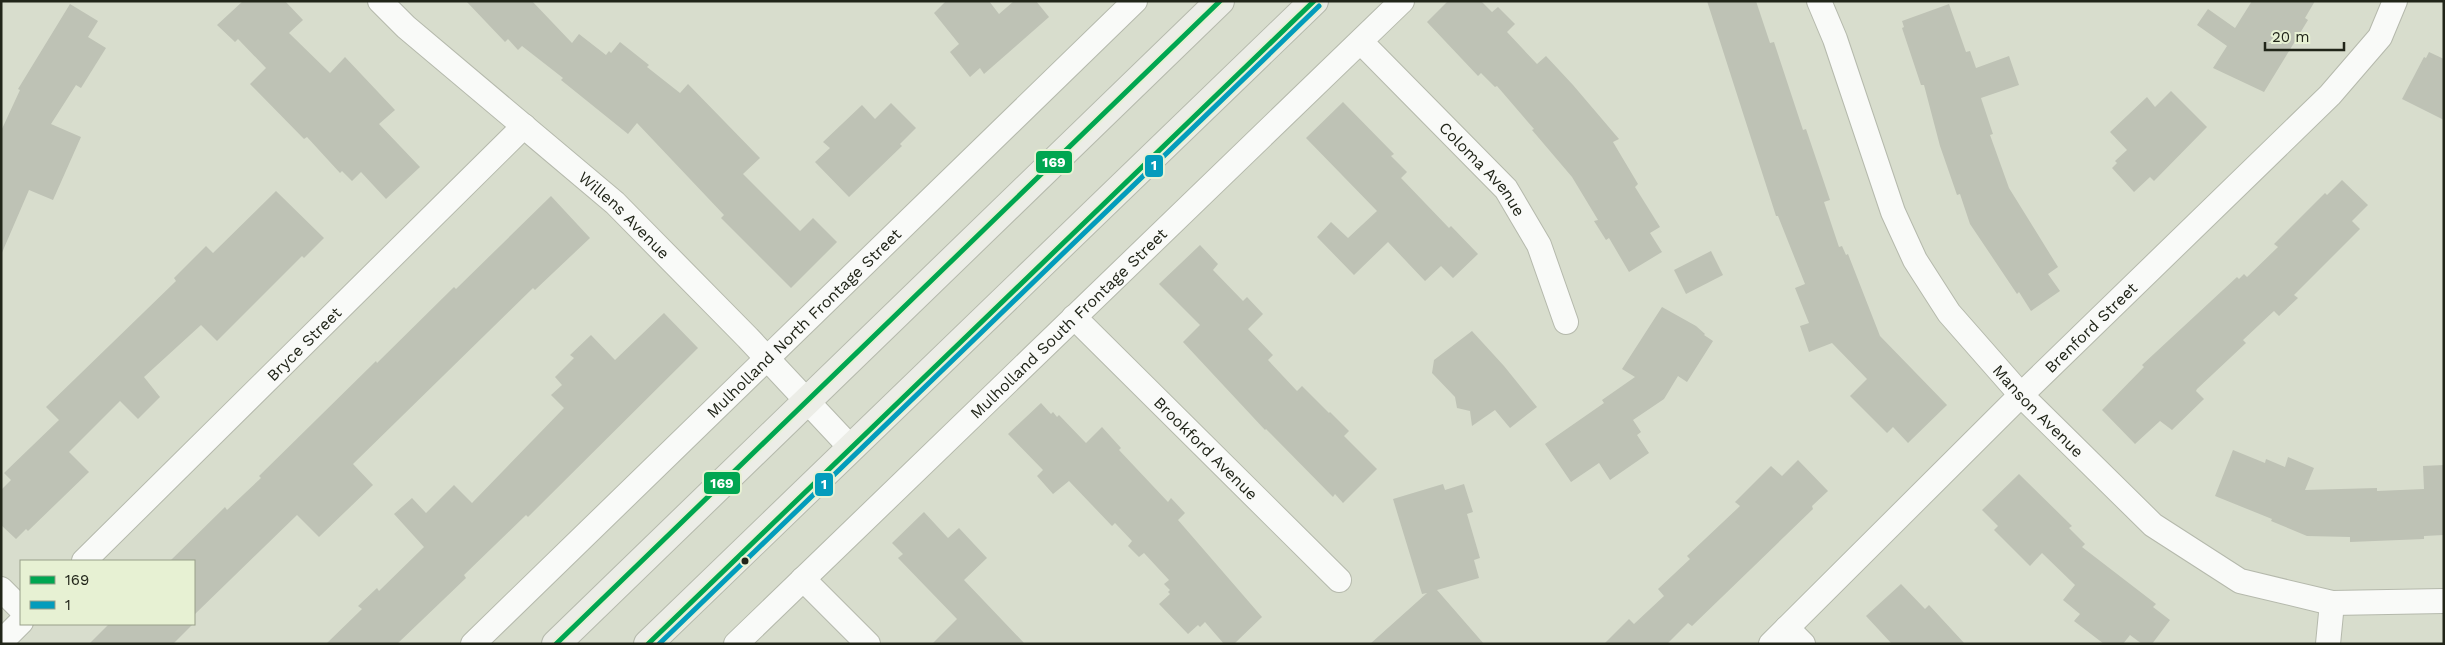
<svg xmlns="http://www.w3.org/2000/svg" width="2445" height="645" viewBox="0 0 2445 645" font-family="'Work Sans',sans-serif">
	<rect width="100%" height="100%" fill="#d8ddcd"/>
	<g fill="#bec2b5">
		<polygon points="243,1 285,1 303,20 289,33 330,73 345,57 395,110 379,124 420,167 386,199 361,172 352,181 342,171 340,173 307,137 304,139 250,84 266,68 238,39 235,42 217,25"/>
		<polygon points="466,1 532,1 572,43 579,34 606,55 609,51 611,53 620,42 649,65 647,67 680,93 688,84 760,158 743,174 800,231 813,218 837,242 791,288 721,218 724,215 637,123 628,134 561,80 563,78 522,46 518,50 508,39 505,42"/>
		<polygon points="946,1 989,1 999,14 1014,1 1036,1 1049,17 984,74 980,68 970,77 950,52 959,44 934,13"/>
		<polygon points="1448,1 1481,1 1492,12 1498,7 1515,24 1507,32 1537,64 1546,56 1573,85 1619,139 1613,142 1638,184 1635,187 1660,227 1650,233 1662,252 1629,272 1609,238 1606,240 1594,221 1598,220 1572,177 1532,130 1534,129 1497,86 1495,87 1481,73 1478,76 1427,22"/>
		<polygon points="1707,1 1756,1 1770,43 1774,42 1803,130 1806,129 1830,200 1824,202 1839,247 1842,246 1846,255 1848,254 1880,336 1947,405 1908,443 1893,427 1887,433 1850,396 1867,379 1832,343 1809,352 1800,326 1809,323 1795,288 1805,284 1778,216 1776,216"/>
		<polygon points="2252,1 2315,1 2305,18 2308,20 2264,92 2213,68 2227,46 2197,25 2208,9 2235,28"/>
		<polygon points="70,4 98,21 88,37 106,48 81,88 76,85 51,124 81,137 53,200 29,190 1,255 1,131 20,90 18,89"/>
		<polygon points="1949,4 1966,52 1970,51 1976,68 2009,56 2019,85 1981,98 1993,134 1990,135 2009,188 2058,267 2048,274 2060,291 2031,311 2019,292 2017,294 1970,224 1960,194 1957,195 1940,146 1924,85 1921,85 1902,28 1904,27 1902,21"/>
		<polygon points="2429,52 2444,59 2444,120 2402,99 2424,57 2426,58"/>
		<polygon points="2171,91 2207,127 2154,181 2150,177 2134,192 2112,168 2117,163 2115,161 2127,150 2110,132 2147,97 2155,107"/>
		<polygon points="1343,102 1394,154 1391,156 1407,172 1401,178 1449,228 1451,226 1478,254 1453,278 1441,266 1425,281 1388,242 1354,275 1317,237 1331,222 1348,238 1377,211 1306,138"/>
		<polygon points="891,103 916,128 900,144 902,146 849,197 815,162 830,148 823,142 862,105 875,119"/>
		<polygon points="2342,180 2368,205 2352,221 2360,229 2294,295 2298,298 2279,316 2274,311 2243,340 2246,343 2197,389 2196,391 2204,399 2172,430 2160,421 2135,444 2102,410 2144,367 2142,365 2237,277 2239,279 2244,274 2247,277 2278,247 2274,244 2325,193 2327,195"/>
		<polygon points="276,191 324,238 304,258 302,256 217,341 201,325 144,377 160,397 138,419 120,401 69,452 89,472 28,531 26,529 16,539 1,525 1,490 11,480 4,473 59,420 46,407 176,281 174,278 206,246 213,253"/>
		<polygon points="551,196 590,238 535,290 533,288 353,464 373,485 319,537 297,515 194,615 194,561 170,561 225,507 227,510 261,478 259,476 376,361 377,363 454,287 456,289"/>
		<polygon points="1200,245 1218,264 1213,270 1243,301 1247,297 1263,314 1248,329 1273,355 1268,360 1297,391 1302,386 1329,413 1330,412 1349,431 1344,436 1377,469 1343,503 1335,494 1333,497 1266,429 1265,430 1183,342 1200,325 1159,284"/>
		<polygon points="1711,251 1723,275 1686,294 1674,270"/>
		<polygon points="1662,307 1696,326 1705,334 1704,335 1713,341 1687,382 1678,376 1664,399 1633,420 1641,432 1637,435 1649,453 1610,480 1599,463 1571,482 1545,444 1604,403 1602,400 1635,377 1622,369"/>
		<polygon points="664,313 698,348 528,517 526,515 464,575 466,578 397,644 326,644 362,609 358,606 377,588 379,591 424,547 394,514 412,498 426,513 454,485 472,503 564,408 551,395 562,385 555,377 574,358 570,355 591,335 615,360"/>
		<polygon points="1472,331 1504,366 1537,407 1510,428 1495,410 1472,426 1470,411 1457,408 1455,397 1432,373 1434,360"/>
		<polygon points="1041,403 1051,414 1053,412 1057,417 1059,415 1086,443 1102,427 1121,448 1119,450 1168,502 1171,498 1185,513 1178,520 1262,617 1234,644 1224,644 1205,622 1200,627 1198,625 1188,634 1159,604 1170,594 1168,592 1170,590 1164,584 1169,580 1144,553 1139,557 1128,546 1132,541 1115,523 1112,526 1069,481 1053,494 1037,476 1043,470 1008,434"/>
		<polygon points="2233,450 2265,463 2266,459 2285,467 2288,457 2314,468 2305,490 2377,488 2377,491 2424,489 2423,466 2444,465 2444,535 2424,536 2424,539 2350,542 2350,537 2307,536 2271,521 2272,519 2215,496"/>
		<polygon points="1798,460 1828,491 1812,506 1813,509 1692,626 1688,623 1667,644 1604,644 1629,619 1634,624 1664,596 1658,589 1690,559 1687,556 1740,506 1735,502 1771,466 1782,476"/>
		<polygon points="2019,474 2072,526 2069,528 2085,544 2082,547 2156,604 2153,607 2170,620 2152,644 2142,644 2130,635 2123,644 2104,644 2074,621 2080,614 2063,600 2075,585 2042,553 2030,566 1994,530 1998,526 1982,510"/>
		<polygon points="1443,484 1445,490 1464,484 1473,512 1467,514 1480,558 1474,560 1479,578 1437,590 1484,644 1370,644 1427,593 1422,594 1393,499"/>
		<polygon points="924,512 948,538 959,528 987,558 964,580 1025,644 932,644 957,619 898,558 903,554 892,543"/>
		<polygon points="1901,584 1925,609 1929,605 1965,644 1892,644 1866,616"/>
		<polygon points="109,624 193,624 173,644 89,644"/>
	</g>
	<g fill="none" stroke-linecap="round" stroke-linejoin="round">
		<defs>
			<g id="street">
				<path id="s1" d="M380 1 406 27 615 203 748 338 851 448"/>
				<path id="s2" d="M1819 1 1835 39 1893 212 1915 260 1949 313 2021 395 2153 525 2240 581 2332 603 2444 601"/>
				<path id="s3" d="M1361 42 1506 189 1539 245 1566 322"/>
				<path id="s4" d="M1074 317 1339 580"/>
				<path id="s5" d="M84 561 524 126"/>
				<polyline points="803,579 868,644"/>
				<polyline points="1,589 21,609"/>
				<polyline points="1787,628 1803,644"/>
				<polyline points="1,642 21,622"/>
				<path id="s6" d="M473 644 1135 1"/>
				<path id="s7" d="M736 644 1402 1"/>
				<path id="s8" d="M1771 644 2021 395 2330 95 2380 37 2395 1"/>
				<polyline points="2328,644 2332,603"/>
			</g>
			<g id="secondary">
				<polyline points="556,644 1220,1"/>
				<polyline points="648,644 1314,1"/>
			</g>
		</defs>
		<use href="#street" stroke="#b5b9ac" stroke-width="26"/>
		<use href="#secondary" stroke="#b5b9ac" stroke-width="30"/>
		<use href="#street" stroke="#f9faf8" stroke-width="24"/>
		<use href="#secondary" stroke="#ecede7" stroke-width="28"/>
		<defs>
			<g id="bus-1">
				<polyline points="556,644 1220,1"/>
				<polyline points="648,644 1314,1"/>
			</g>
			<polyline id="bus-2" points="659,644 1319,6"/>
		</defs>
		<use href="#bus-1" stroke="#e7f1d3" stroke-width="9"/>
		<use href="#bus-2" stroke="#e7f1d3" stroke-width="9"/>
		<use href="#bus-1" stroke="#00a651" stroke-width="5"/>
		<use href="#bus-2" stroke="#039cbc" stroke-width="5"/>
	</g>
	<circle fill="#212519" stroke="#e7f1d3" stroke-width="2" cx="745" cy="561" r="4.5"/>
	<g text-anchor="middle" stroke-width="4.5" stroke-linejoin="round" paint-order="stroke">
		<g font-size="16" fill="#212519" stroke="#e7f1d3">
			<text dy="6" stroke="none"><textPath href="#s3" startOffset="176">Coloma Avenue</textPath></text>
			<text dy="6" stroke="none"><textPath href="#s1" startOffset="325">Willens Avenue</textPath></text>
			<text dy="6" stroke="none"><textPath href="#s6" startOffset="461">Mulholland North Frontage Street</textPath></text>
			<text dy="6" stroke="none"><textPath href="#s7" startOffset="462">Mulholland South Frontage Street</textPath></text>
			<text dy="6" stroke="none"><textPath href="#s8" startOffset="450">Brenford Street</textPath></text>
			<text dy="6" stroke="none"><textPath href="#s5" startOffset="309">Bryce Street</textPath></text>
			<text dy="6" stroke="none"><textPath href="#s2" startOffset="472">Manson Avenue</textPath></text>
			<text dy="6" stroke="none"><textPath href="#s4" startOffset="186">Brookford Avenue</textPath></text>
		</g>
	</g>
	<g stroke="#e7f1d3" stroke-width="2">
		<rect x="1035" y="150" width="38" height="24" rx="5" fill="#00a651"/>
		<rect x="1144" y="154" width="20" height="24" rx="5" fill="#039cbc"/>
		<rect x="703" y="471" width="38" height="24" rx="5" fill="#00a651"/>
		<rect x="814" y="472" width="20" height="25" rx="5" fill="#039cbc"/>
	</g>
	<g font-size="14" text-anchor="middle" font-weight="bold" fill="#fff">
		<text x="1054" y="167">169</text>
		<text x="1154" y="170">1</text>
		<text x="722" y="488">169</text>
		<text x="824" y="489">1</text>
	</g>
	<rect width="2445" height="645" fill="none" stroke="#212519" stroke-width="5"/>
	<rect x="20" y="560" width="175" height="65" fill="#e7f1d3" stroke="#989f89"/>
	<rect x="30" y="576" width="25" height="8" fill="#00a651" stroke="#989f89"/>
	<text x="65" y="585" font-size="15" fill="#212519">169</text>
	<rect x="30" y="601" width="25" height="8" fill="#039cbc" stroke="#989f89"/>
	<text x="65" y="610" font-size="15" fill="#212519">1</text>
	<path d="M2265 42v8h79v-8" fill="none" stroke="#212519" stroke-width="2.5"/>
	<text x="2272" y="42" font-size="15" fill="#212519" stroke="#e7f1d3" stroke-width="4" paint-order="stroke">20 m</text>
</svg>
